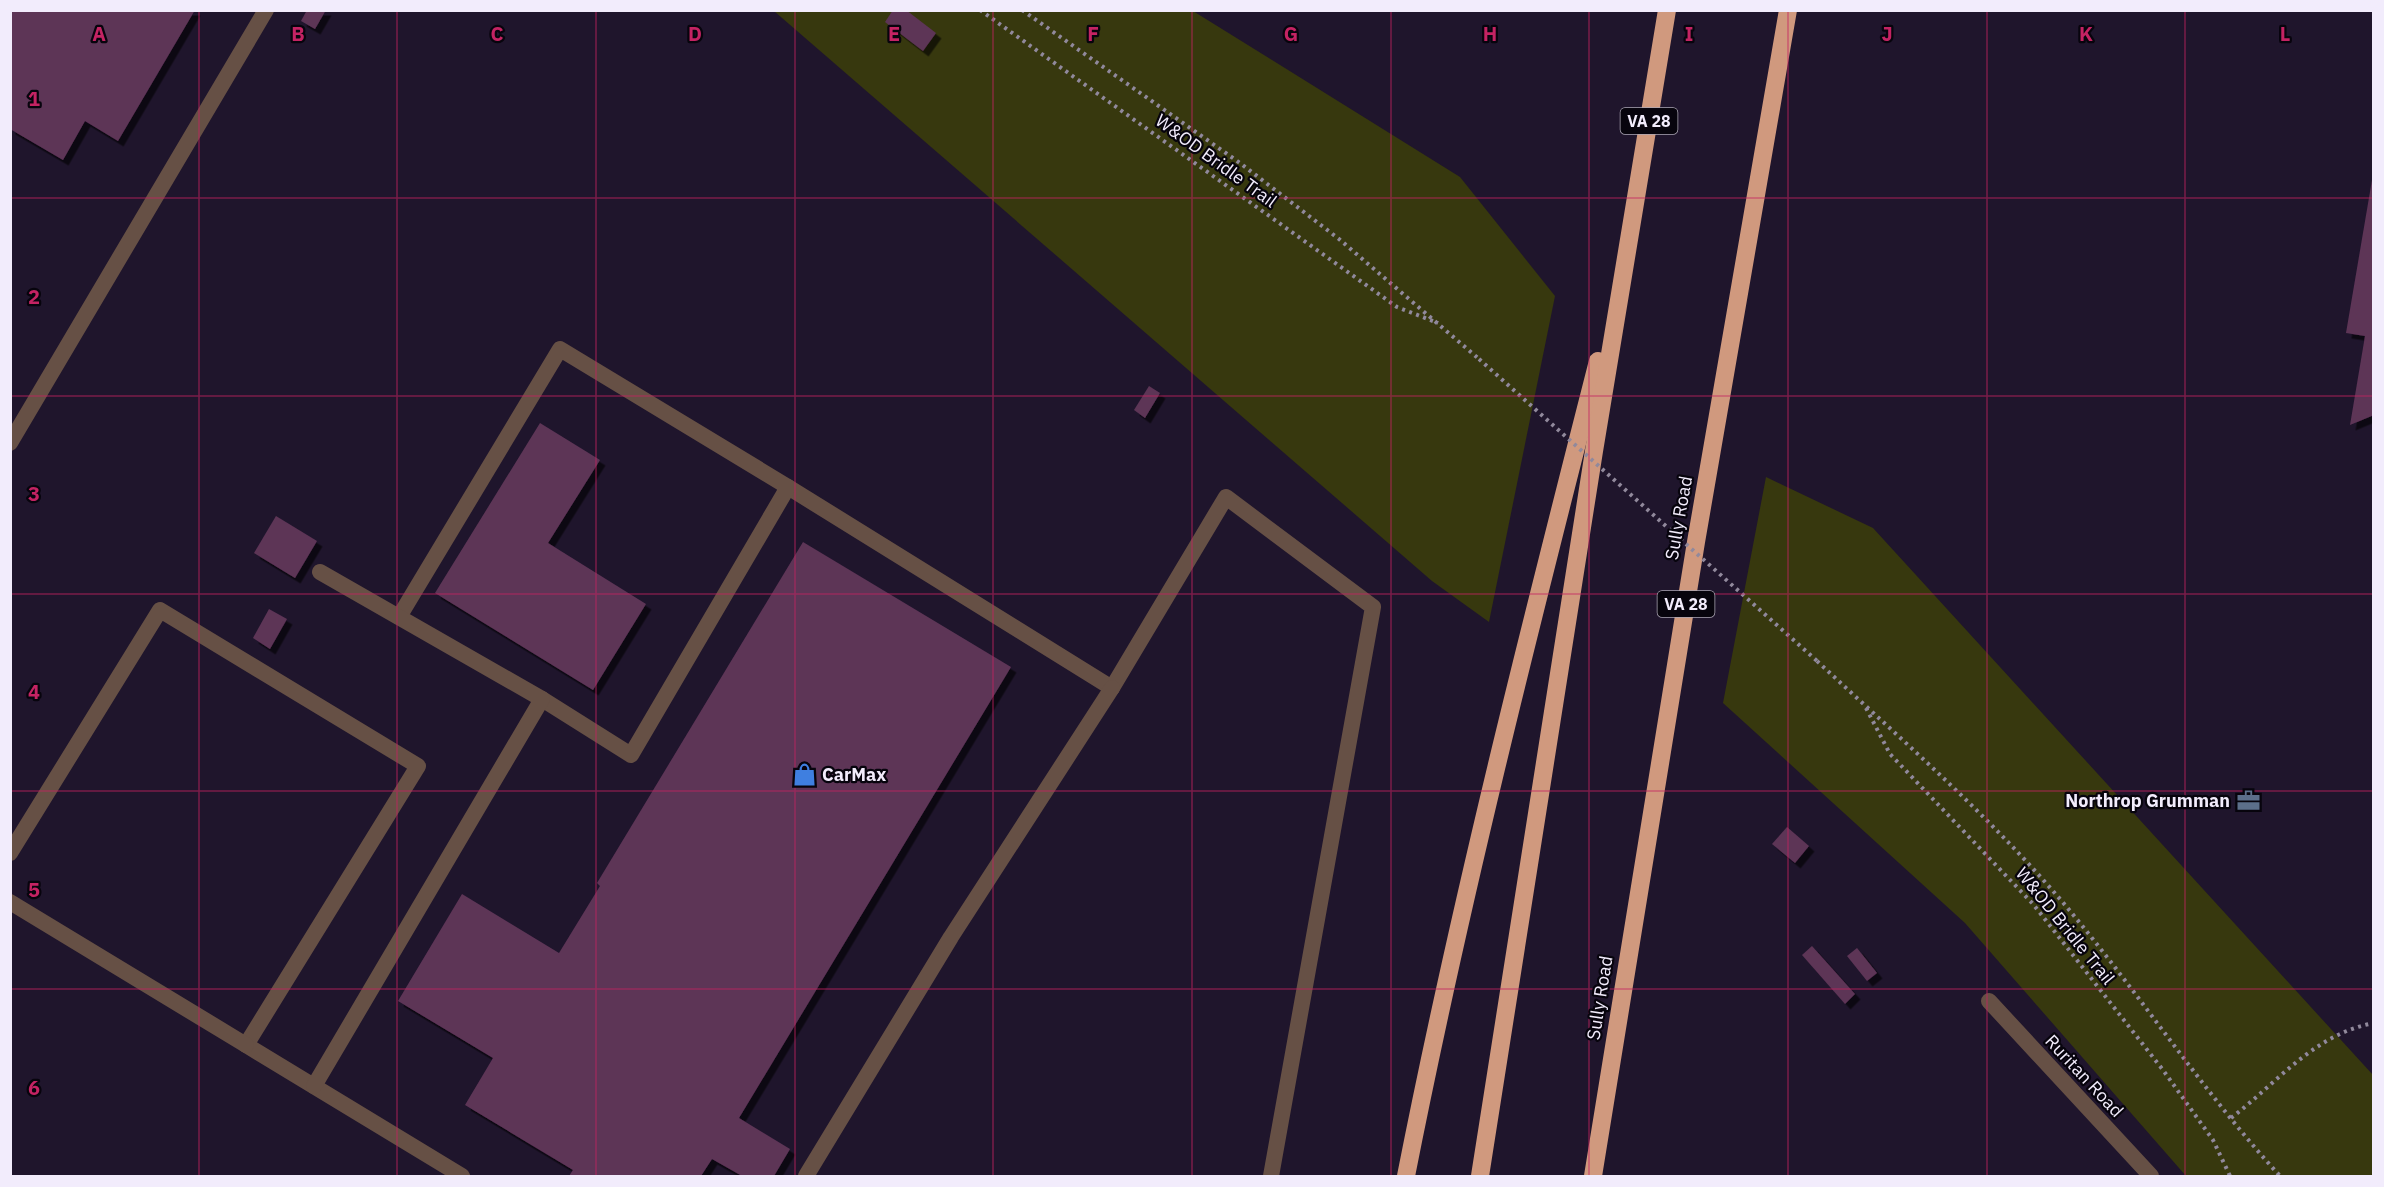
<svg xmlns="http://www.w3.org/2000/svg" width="2384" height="1187" viewBox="0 0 2384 1187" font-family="'IBM Plex Sans',sans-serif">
	<defs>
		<filter id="shadow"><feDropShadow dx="5.5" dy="5.5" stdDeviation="0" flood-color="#0009"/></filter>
	</defs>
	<rect width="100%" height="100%" fill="#1f152c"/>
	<g fill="#37380e">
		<polygon points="774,11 1193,11 1460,177 1555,296 1489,622 1432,581"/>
		<polygon points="1766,477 1873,528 2373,1075 2373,1176 2186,1176 1965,923 1723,703"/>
	</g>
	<g fill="#5d3456" filter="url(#shadow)">
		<polygon points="10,10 195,10 118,141 85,121 63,160 10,129"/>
		<polygon points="307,10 326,10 315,29 301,21"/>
		<polygon points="893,10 906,10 936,33 923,51 885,22"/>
		<polygon points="2372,180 2374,415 2350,425 2365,336 2346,333"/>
		<polygon points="1149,386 1160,393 1145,418 1134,410"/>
		<polygon points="540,423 600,460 548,543 646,604 593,690 435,593"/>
		<polygon points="276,516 317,541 295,578 254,553"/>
		<polygon points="803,542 1011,667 739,1118 790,1149 774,1176 742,1176 712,1159 701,1176 569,1176 573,1170 465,1105 493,1058 398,1001 462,894 559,953 600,886 597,883"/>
		<polygon points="269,609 287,619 270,649 253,638"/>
		<polygon points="1787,827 1809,846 1795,863 1772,844"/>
		<polygon points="1812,946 1855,994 1845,1004 1802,955"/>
		<polygon points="1857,948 1877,973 1867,981 1847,956"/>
	</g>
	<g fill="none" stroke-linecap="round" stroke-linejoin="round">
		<g stroke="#91899c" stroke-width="4" stroke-dasharray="3 4.5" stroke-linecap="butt">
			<polyline points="980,10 1397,307 1438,323"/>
			<polyline points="1022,10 1240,163 1339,239 1479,359"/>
			<path d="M1817 661C1906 744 1998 823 2075 917 2145 1002 2206 1095 2280 1176"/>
			<polyline points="1866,708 1890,754 2033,904 2163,1070 2213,1140 2230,1176"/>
			<path d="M2231 1118C2277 1083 2314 1034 2374 1023"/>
		</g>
		<g stroke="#665045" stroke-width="16">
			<polyline points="10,443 266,10"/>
			<polyline points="788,487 1112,688 1226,497 1373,607 1271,1176"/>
			<polyline points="399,617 560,349 788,487 631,755 542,699"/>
			<polyline points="10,853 160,610 418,766 246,1045 462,1176"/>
			<polyline points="10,902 246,1045"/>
			<polyline points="314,1086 542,699 320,572"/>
			<polyline points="806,1176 951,937 1112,688"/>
		</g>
		<polyline stroke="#665045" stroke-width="16" points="1989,1001 2151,1176"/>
		<g stroke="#d0997e" stroke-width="18">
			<path d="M1406 1176C1460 902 1529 631 1598 361"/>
			<polyline points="1480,1176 1594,451 1667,10"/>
			<polyline points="1593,1176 1696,542 1788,10"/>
		</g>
		<polyline stroke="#91899c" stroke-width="4" stroke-dasharray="3 4.5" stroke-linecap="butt" points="1479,359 1817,661"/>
	</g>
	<path fill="none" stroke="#c42363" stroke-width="1.5" stroke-opacity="0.55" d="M199 10V1176M397 10V1176M596 10V1176M795 10V1176M993 10V1176M1192 10V1176M1391 10V1176M1589 10V1176M1788 10V1176M1987 10V1176M2185 10V1176M10 198H2374M10 396H2374M10 594H2374M10 791H2374M10 989H2374"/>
	<defs>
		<symbol id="shop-bare" viewBox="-9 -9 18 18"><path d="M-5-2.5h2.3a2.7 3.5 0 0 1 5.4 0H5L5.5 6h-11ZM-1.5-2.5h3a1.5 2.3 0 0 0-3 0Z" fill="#3f7fe0" stroke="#07040d" stroke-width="2.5" paint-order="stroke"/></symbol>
		<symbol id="office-bare" viewBox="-9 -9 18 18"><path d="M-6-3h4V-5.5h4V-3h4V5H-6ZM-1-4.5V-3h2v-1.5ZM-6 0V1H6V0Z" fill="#5c6f8a" stroke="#07040d" stroke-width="2.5" paint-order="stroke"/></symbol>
	</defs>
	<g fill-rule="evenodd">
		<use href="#shop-bare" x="788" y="758" width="33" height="33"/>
		<use href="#office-bare" x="2232" y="784" width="33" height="33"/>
	</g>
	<g text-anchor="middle" stroke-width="4.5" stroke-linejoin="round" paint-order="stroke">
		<g fill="#07040d" stroke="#aca6b4" stroke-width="1.5">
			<rect x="1620.5" y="108" width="57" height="26" rx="4.5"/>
			<rect x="1657.5" y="591" width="57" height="26" rx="4.5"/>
		</g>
		<g font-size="16" font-weight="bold" fill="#f2ecfc">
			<text x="1649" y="127">VA 28</text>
			<text x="1686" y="610">VA 28</text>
		</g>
		<g font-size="18" fill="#f2ecfc" stroke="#07040d">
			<text transform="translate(1216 161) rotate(36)" y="6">W&amp;OD Bridle Trail</text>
			<text transform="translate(1679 518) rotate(-80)" y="6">Sully Road</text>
			<text transform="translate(2065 926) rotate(51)" y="6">W&amp;OD Bridle Trail</text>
			<text transform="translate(1600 998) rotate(-81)" y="6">Sully Road</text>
			<text transform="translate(2084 1076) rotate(47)" y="6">Ruritan Road</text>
		</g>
		<g font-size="18" font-weight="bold" fill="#f2ecfc" stroke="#07040d" text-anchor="start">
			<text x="822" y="781">CarMax</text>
			<text x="2230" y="807" text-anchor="end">Northrop Grumman</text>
		</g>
	</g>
	<g font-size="20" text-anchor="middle" font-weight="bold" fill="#c42363" stroke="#07040d" stroke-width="4.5" stroke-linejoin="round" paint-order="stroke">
		<text x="99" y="41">A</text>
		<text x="298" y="41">B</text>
		<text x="497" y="41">C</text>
		<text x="695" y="41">D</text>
		<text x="894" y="41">E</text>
		<text x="1093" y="41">F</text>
		<text x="1291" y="41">G</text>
		<text x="1490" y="41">H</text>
		<text x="1689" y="41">I</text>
		<text x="1887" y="41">J</text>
		<text x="2086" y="41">K</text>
		<text x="2285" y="41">L</text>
		<text x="34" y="106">1</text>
		<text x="34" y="304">2</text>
		<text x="34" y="501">3</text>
		<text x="34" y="699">4</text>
		<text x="34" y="897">5</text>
		<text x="34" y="1095">6</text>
	</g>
	<rect width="2384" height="1187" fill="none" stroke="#f2ecfc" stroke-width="24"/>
</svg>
